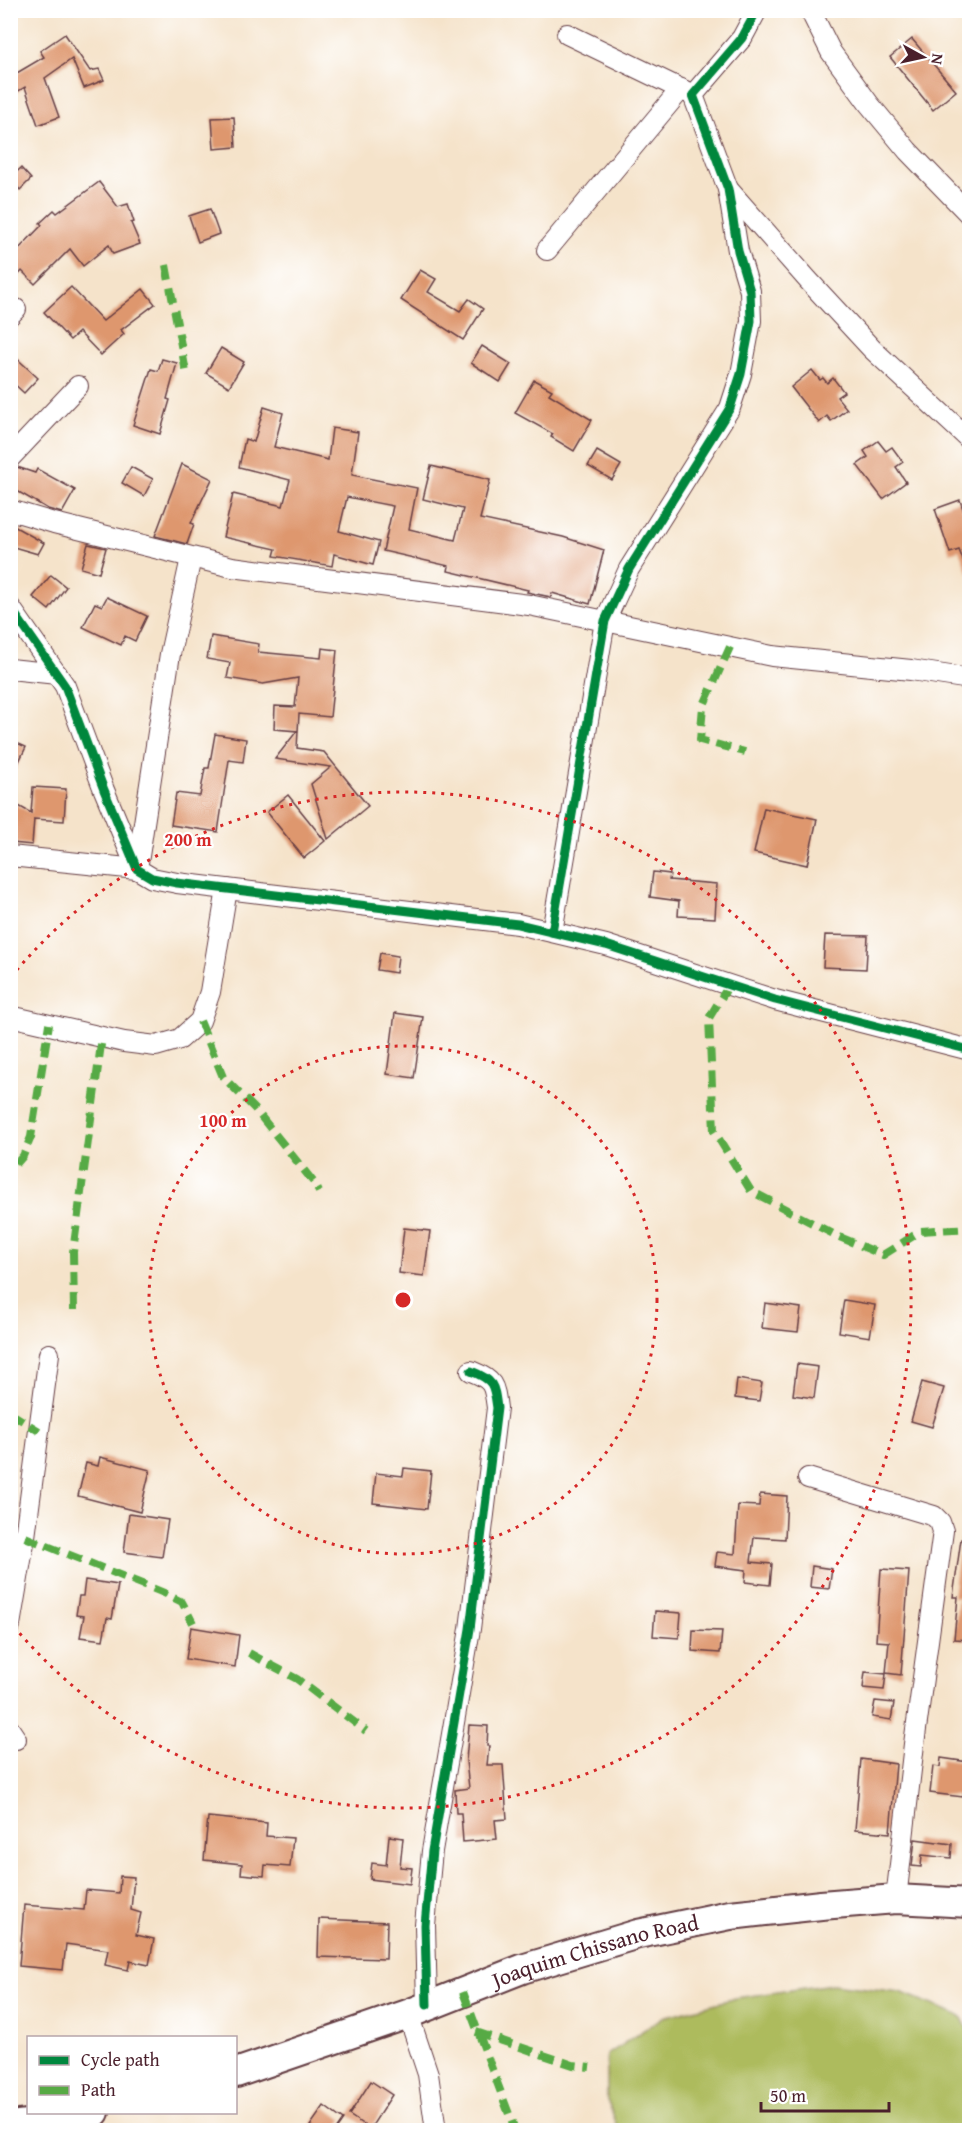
<svg xmlns="http://www.w3.org/2000/svg" width="980" height="2141" viewBox="0 0 980 2141" font-family="'Gentium Book Plus',serif">
	<rect width="100%" height="100%" fill="#fff"/>
	<filter id="ink" filterUnits="userSpaceOnUse"><feTurbulence type="fractalNoise" baseFrequency=".0167" numOctaves="2"/><feDisplacementMap in="SourceGraphic" scale="12" xChannelSelector="R" yChannelSelector="G"/><feConvolveMatrix kernelMatrix="1 2 1 2 8 2 1 2 1" color-interpolation-filters="sRGB"/></filter>
	<filter id="wash" filterUnits="userSpaceOnUse"><feTurbulence type="fractalNoise" baseFrequency=".008" numOctaves="4" result="noise"/><feDisplacementMap in="SourceGraphic" scale="24" xChannelSelector="R" yChannelSelector="G"/><feGaussianBlur stdDeviation="1.35" result="paint"/><feColorMatrix in="noise" values="0 0 0 0 0 0 0 0 0 0 0 0 0 0 0 0 0 1.4 0 .05"/><feComposite in="paint" operator="in"/></filter>
	<g filter="url(#wash)">
		<rect width="100%" height="100%" fill="#f5e3ca"/>
		<polygon fill="#adbb5d" stroke="#7c6d44" stroke-width="1.5" points="832,1984 900,1992 961,2016 969,2032 969,2130 619,2130 607,2100 607,2055 663,2017 736,1998"/>
		<g id="blocks">
			<g fill="#de976e">
				<polygon points="65,34 90,71 99,69 104,80 84,88 72,59 45,78 59,117 38,125 25,87 10,96 10,77 44,57 40,51"/>
				<polygon points="912,39 956,91 933,110 890,57"/>
				<polygon points="234,117 236,147 214,149 212,118"/>
				<polygon points="21,168 31,179 20,190 10,178"/>
				<polygon points="99,182 118,207 128,204 134,222 131,223 140,244 113,254 109,245 83,266 70,249 35,284 22,271 10,284 10,258 42,225 40,223 54,210 57,213"/>
				<polygon points="210,209 219,234 198,242 189,216"/>
				<polygon points="420,270 436,279 428,292 460,311 469,299 483,309 463,340 401,300"/>
				<polygon points="71,287 103,321 143,289 155,304 121,330 124,334 101,355 79,332 70,340 44,312"/>
				<polygon points="482,346 511,364 500,382 471,363"/>
				<polygon points="221,348 244,362 229,387 206,373"/>
				<polygon points="10,352 38,378 24,393 10,380"/>
				<polygon points="162,359 177,363 167,399 170,400 160,434 133,425 151,369 158,371"/>
				<polygon points="812,370 820,380 823,378 827,383 833,378 844,392 837,397 847,409 831,421 827,416 819,423 791,387"/>
				<polygon points="534,380 552,390 549,394 592,420 574,451 551,437 553,434 515,413"/>
				<polygon points="264,407 283,413 274,447 328,460 332,428 358,432 352,475 417,488 409,529 455,540 463,509 423,499 431,466 490,480 480,519 563,537 604,550 590,604 552,593 551,597 527,592 528,590 448,571 449,566 383,551 393,506 347,497 339,531 379,542 373,565 334,554 332,566 274,556 276,549 223,537 233,494 283,506 290,480 239,467 245,439 254,442"/>
				<polygon points="878,441 886,451 892,447 903,462 896,467 906,482 883,499 857,465 868,457 864,451"/>
				<polygon points="597,451 621,465 612,480 588,466"/>
				<polygon points="182,464 212,479 191,523 194,524 187,544 155,536"/>
				<polygon points="17,467 35,473 37,469 75,490 62,513 48,509 10,487"/>
				<polygon points="131,467 153,479 144,496 122,483"/>
				<polygon points="960,500 967,521 969,520 969,573 968,573 959,550 950,553 935,509"/>
				<polygon points="10,524 44,543 38,554 10,546"/>
				<polygon points="88,544 106,548 99,573 81,568"/>
				<polygon points="51,575 66,587 49,610 33,597"/>
				<polygon points="107,597 147,616 135,641 125,636 121,645 83,627 95,603 102,606"/>
				<polygon points="211,636 259,644 258,652 321,658 322,648 337,650 330,717 299,714 297,748 324,752 368,806 328,839 311,784 331,767 275,759 297,731 274,729 275,706 295,707 298,678 263,684 227,678 230,663 207,659"/>
				<polygon points="215,734 246,739 243,762 229,760 218,832 171,825 176,793 200,796 205,768 209,768"/>
				<polygon points="10,740 26,747 10,780"/>
				<polygon points="33,787 66,789 64,821 34,819 32,845 12,843 13,828 10,826 10,801 31,813"/>
				<polygon points="288,795 325,841 304,858 267,812"/>
				<polygon points="764,808 817,819 807,865 754,853"/>
				<polygon points="653,872 670,874 669,880 717,884 715,918 678,916 679,901 650,897"/>
				<polygon points="825,935 868,936 866,969 823,967"/>
				<polygon points="380,953 398,956 396,973 377,970"/>
				<polygon points="395,1013 423,1017 414,1078 387,1074"/>
				<polygon points="404,1228 430,1231 424,1276 399,1273"/>
				<polygon points="844,1300 875,1305 870,1337 839,1332"/>
				<polygon points="765,1303 801,1308 798,1332 762,1328"/>
				<polygon points="797,1364 818,1367 814,1398 793,1395"/>
				<polygon points="737,1379 762,1383 759,1401 735,1398"/>
				<polygon points="922,1382 944,1388 932,1427 911,1421"/>
				<polygon points="100,1457 150,1470 140,1512 78,1496 86,1463 98,1466"/>
				<polygon points="404,1468 431,1471 427,1509 373,1503 376,1473 403,1476"/>
				<polygon points="760,1494 787,1496 785,1539 754,1537 751,1562 772,1564 770,1585 745,1582 746,1570 715,1566 717,1552 735,1554 738,1505 759,1506"/>
				<polygon points="129,1514 168,1520 162,1557 124,1552"/>
				<polygon points="961,1539 969,1540 969,1640 954,1639 958,1597 953,1597"/>
				<polygon points="812,1566 832,1569 829,1589 810,1587"/>
				<polygon points="881,1569 909,1571 901,1675 886,1673 889,1642 876,1641"/>
				<polygon points="85,1580 118,1585 112,1619 107,1618 103,1640 80,1637 84,1616 76,1615 79,1596 83,1596"/>
				<polygon points="655,1611 681,1613 679,1638 653,1636"/>
				<polygon points="191,1627 239,1635 235,1667 186,1659"/>
				<polygon points="693,1630 722,1631 720,1653 692,1651"/>
				<polygon points="865,1672 886,1674 884,1690 863,1688"/>
				<polygon points="875,1701 894,1703 891,1720 872,1717"/>
				<polygon points="469,1725 488,1726 487,1746 489,1746 487,1765 503,1765 507,1819 495,1820 497,1839 463,1842 461,1813 456,1813 455,1790 469,1788 466,1761"/>
				<polygon points="941,1758 968,1762 963,1797 930,1793 933,1766 940,1767"/>
				<polygon points="861,1759 896,1764 890,1833 855,1830"/>
				<polygon points="208,1817 267,1823 266,1836 293,1838 290,1867 265,1865 264,1876 241,1874 242,1864 204,1860"/>
				<polygon points="389,1836 403,1838 400,1867 412,1868 410,1884 370,1879 372,1863 386,1865"/>
				<polygon points="915,1839 952,1844 951,1858 922,1855 921,1867 912,1866"/>
				<polygon points="120,1876 134,1877 131,1910 141,1913 136,1935 154,1939 149,1965 130,1961 128,1970 105,1965 108,1950 66,1944 63,1970 19,1966 24,1905 84,1910 86,1890 119,1893"/>
				<polygon points="319,1919 387,1922 386,1959 318,1957"/>
				<polygon points="371,2081 392,2095 370,2129 349,2115"/>
				<polygon points="324,2106 343,2120 336,2130 317,2130 310,2126"/>
			</g>
		</g>
	</g>
	<g filter="url(#ink)">
		<use href="#blocks" fill-opacity="0" stroke="#643c43" stroke-width="1.5"/>
		<g fill="none" stroke-linecap="round" stroke-linejoin="round">
			<defs>
				<g id="minor">
					<polyline points="810,10 831,52 869,104 908,151 970,215"/>
					<polyline points="567,34 693,95"/>
					<polyline points="728,189 808,280 872,349 970,440"/>
					<polyline points="547,250 681,89"/>
					<polyline points="10,315 16,309"/>
					<polyline points="10,458 78,386"/>
					<polyline points="10,510 54,523 232,567 529,605 772,656 911,670 970,679"/>
					<polyline points="10,607 65,686 104,790 137,869 152,878 177,883 518,924 606,945 775,1000 970,1050"/>
					<polyline points="10,669 57,674"/>
					<polyline points="10,856 137,869 170,654 191,558"/>
					<polyline points="552,932 605,621 629,569 730,408 741,374 751,321 750,291 738,251 728,189 693,95 742,38 757,10"/>
					<polyline points="10,1016 124,1042 156,1046 180,1039 200,1021 210,992 227,889"/>
					<polyline points="808,1478 934,1516 940,1522 943,1531 914,1744 896,1899"/>
					<polyline points="10,1625 25,1537 49,1354"/>
					<polyline points="10,1730 16,1739"/>
					<path d="M427 2005 425 1925 432 1851 470 1629 497 1408C494 1385 494 1380 471 1371"/>
					<polyline points="408,2014 428,2074 435,2124 433,2130"/>
				</g>
				<g id="highway">
					<path id="s1" d="M236 2073 408 2014 522 1969 638 1934 730 1915 821 1905 896 1899 970 1903"/>
					<polyline points="10,2126 63,2120 95,2112"/>
				</g>
			</defs>
			<use href="#minor" stroke="#643c43" stroke-width="22"/>
			<use href="#highway" stroke="#643c43" stroke-width="32"/>
			<use href="#minor" stroke="#fff" stroke-width="20"/>
			<use href="#highway" stroke="#fff" stroke-width="28"/>
			<g stroke="#57aa44" stroke-width="8" stroke-dasharray="15 8" stroke-linecap="butt">
				<polyline points="166,265 186,372"/>
				<polyline points="730,647 703,707 700,740 745,752"/>
				<polyline points="729,985 709,1018 714,1131 751,1191 837,1236 883,1255 921,1231 970,1228"/>
				<polyline points="200,1021 223,1077 255,1109 315,1184 319,1192"/>
				<polyline points="16,1164 23,1156 31,1137 49,1024"/>
				<polyline points="74,1310 73,1252 102,1037"/>
				<polyline points="10,1413 39,1431"/>
				<polyline points="25,1537 164,1593 182,1602 193,1623"/>
				<polyline points="249,1653 297,1679 366,1731"/>
				<polyline points="463,1992 515,2130"/>
				<polyline points="476,2032 573,2065 590,2067"/>
			</g>
			<defs>
				<g id="cycleway">
					<polyline points="10,607 65,686 104,790 137,869 152,878 177,883 518,924 606,945 775,1000 970,1050"/>
					<polyline points="552,932 605,621 629,569 730,408 741,374 751,321 750,291 738,251 728,189 693,95 742,38 757,10"/>
					<path d="M427 2005 425 1925 432 1851 470 1629 497 1408C494 1385 494 1380 471 1371"/>
				</g>
			</defs>
			<use href="#cycleway" stroke="#fff" stroke-width="13"/>
			<use href="#cycleway" stroke="#00873e" stroke-width="9"/>
		</g>
	</g>
	<g fill="none" stroke="#d62828" stroke-width="3" stroke-dasharray="3 6">
		<circle cx="403" cy="1300" r="254"/>
		<path d="M11 977A508 508 0 1 1 11 1623"/>
	</g>
	<g text-anchor="middle" stroke-width="4.5" stroke-linejoin="round" paint-order="stroke">
		<g font-size="22" fill="#4a1f2b" stroke="#fff">
			<text dy="8" stroke="none"><textPath href="#s1" startOffset="380">Joaquim Chissano Road</textPath></text>
		</g>
	</g>
	<circle cx="403" cy="1300" r="9" fill="#d62828" stroke="#fff" stroke-width="3"/>
	<g font-size="18" text-anchor="middle" font-weight="bold" fill="#d62828" stroke="#fff" stroke-width="4.5" stroke-linejoin="round" paint-order="stroke">
		<text x="188" y="846">200 m</text>
		<text x="223" y="1127">100 m</text>
	</g>
	<rect width="980" height="2141" fill="none" stroke="#fff" stroke-width="36"/>
	<rect x="27" y="2036" width="210" height="78" fill="#ffffff" stroke="#b7a5aa" stroke-width="1.5"/>
	<rect x="39" y="2056" width="30" height="9" fill="#00873e" stroke="#b7a5aa" stroke-width="1.5"/>
	<text x="81" y="2066" font-size="18" fill="#4a1f2b">Cycle path</text>
	<rect x="39" y="2086" width="30" height="9" fill="#57aa44" stroke="#b7a5aa" stroke-width="1.5"/>
	<text x="81" y="2096" font-size="18" fill="#4a1f2b">Path</text>
	<g transform="translate(923 57) rotate(98)" stroke="#ffffff" stroke-width="4.5" paint-order="stroke">
	<path d="M0-4.5L10 22L0 15L-10 22Z" fill="#4a1f2b"/>
	<text y="-9" font-size="16" font-weight="bold" text-anchor="middle" fill="#4a1f2b">N</text>
	</g>
	<path d="M761 2102v9h128v-9" fill="none" stroke="#4a1f2b" stroke-width="3"/>
	<text x="770" y="2102" font-size="18" fill="#4a1f2b" stroke="#ffffff" stroke-width="4.5" paint-order="stroke">50 m</text>
</svg>
